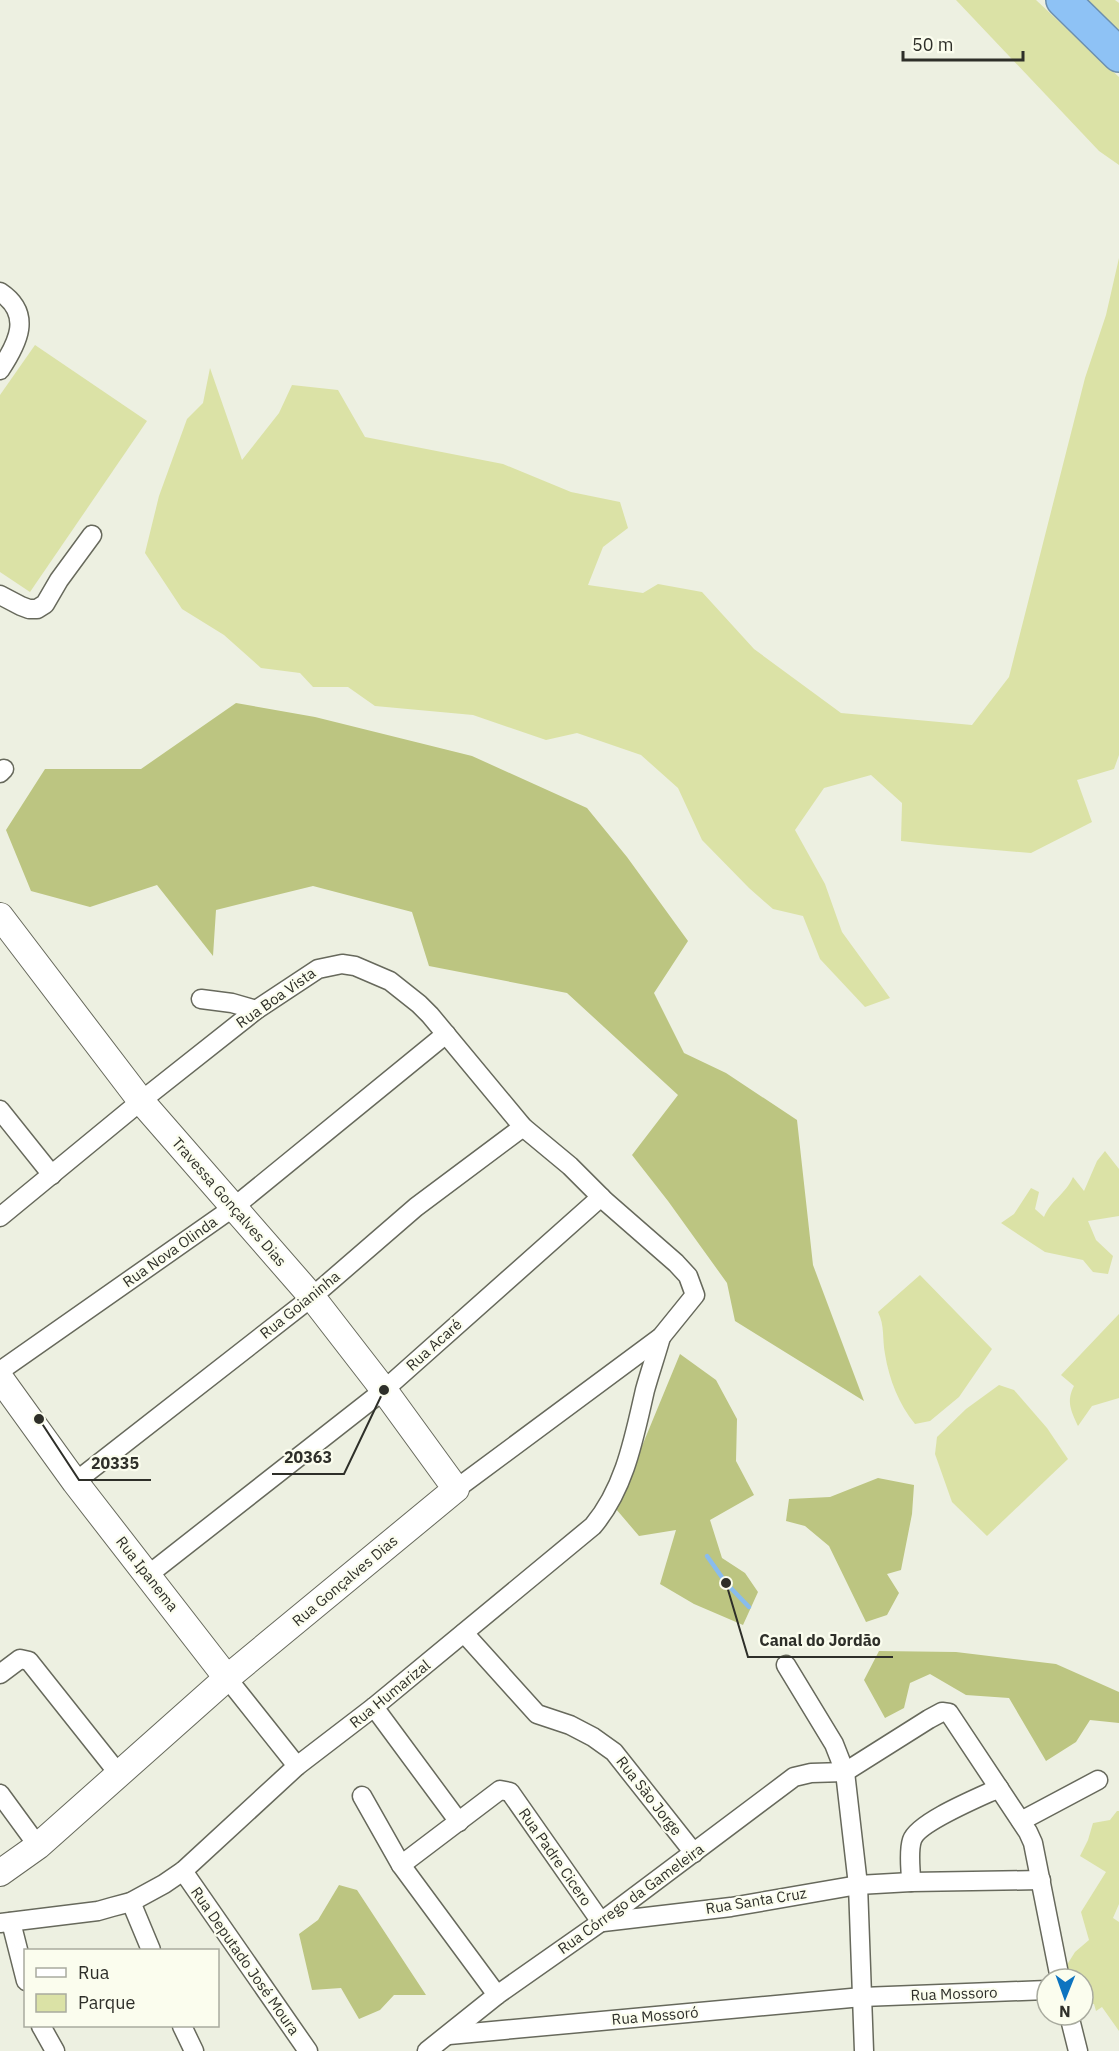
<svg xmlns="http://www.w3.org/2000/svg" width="1119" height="2051" viewBox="0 0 1119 2051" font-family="'IBM Plex Sans',sans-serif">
	<rect width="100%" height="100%" fill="#edf0e1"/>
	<g fill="#dbe2a6">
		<polygon points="956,0 1036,0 1119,77 1119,165 1099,151"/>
		<polygon points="1084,0 1115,0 1119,3 1119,35"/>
		<polygon points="1119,258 1119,755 1114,769 1077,780 1092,822 1031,853 938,845 901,841 902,803 871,775 824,788 795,830 825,884 842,932 890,998 865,1007 820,959 803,916 773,909 749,888 702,840 678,788 641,755 577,733 546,740 473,715 375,706 348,687 313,687 300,673 261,668 224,635 182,609 145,553 159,496 187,419 203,403 210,368 242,460 279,413 292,385 338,390 365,437 503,464 571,492 620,502 628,528 603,547 588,585 643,593 658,584 702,592 754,649 841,713 972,725 1009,677 1085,378 1106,315"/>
		<polygon points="35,345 147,421 30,592 0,572 0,395"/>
		<path d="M1105 1151 1119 1169V1216L1088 1221 1096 1240 1113 1256 1108 1274 1093 1272 1083 1260 1045 1252 1001 1223 1014 1214 1031 1188 1039 1192 1035 1209 1044 1217C1051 1200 1065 1195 1073 1177L1084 1191 1097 1161Z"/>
		<path d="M920 1275 992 1349 959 1397 930 1421 915 1424C899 1405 889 1379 885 1354 882 1339 885 1326 878 1312Z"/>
		<path d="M1119 1314V1398L1092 1406 1078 1426C1071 1411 1066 1401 1074 1386L1061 1375Z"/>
		<polygon points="999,1385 1014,1390 1047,1428 1068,1459 987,1536 952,1502 935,1454 937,1437 966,1409"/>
		<polygon points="1117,1811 1119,1811 1119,1904 1113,1918 1119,1922 1119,2031 1102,2007 1096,2011 1094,2004 1083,2004 1083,1979 1069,1979 1065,1968 1075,1952 1089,1940 1081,1912 1106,1872 1080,1856 1088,1840 1093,1823 1110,1820"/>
	</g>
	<g fill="#bcc581">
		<polygon points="236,703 315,717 472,756 587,808 627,857 688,941 654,993 684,1053 726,1073 797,1120 813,1265 864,1401 735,1321 727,1283 668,1201 632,1155 678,1095 567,993 429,966 412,912 313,886 216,910 213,956 157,885 90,907 31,891 6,830 45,769 141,769"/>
		<polygon points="680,1354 716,1380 737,1419 736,1461 754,1495 710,1520 722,1558 745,1573 758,1592 743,1625 694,1604 660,1584 676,1530 639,1536 616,1509"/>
		<polygon points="878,1478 914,1485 912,1514 901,1570 887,1574 899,1593 887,1615 866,1622 829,1546 805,1526 786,1521 789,1499 830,1497"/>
		<polygon points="879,1651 956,1652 1056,1664 1119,1692 1119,1723 1090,1720 1076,1742 1046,1761 1009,1698 966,1695 930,1674 910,1683 904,1708 885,1718 864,1680"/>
		<polygon points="339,1885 357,1890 426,1995 394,1995 380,2010 359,2019 341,1988 312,1990 299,1934 318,1920"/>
	</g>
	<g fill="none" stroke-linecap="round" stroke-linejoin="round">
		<polyline stroke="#89bced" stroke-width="4.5" points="707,1556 726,1583 749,1607"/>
		<defs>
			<g id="street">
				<path d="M0 292C33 314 18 343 0 370"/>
				<polyline points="0,595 21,606 29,609 37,609 45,604 59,580 92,535"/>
				<polyline points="0,773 4,769"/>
				<polyline points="201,999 232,1003 256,1010"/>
				<polyline points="0,1110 52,1175"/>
				<polyline points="0,1217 141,1101 256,1010 318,969 342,964 355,966 390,981 419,1004 430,1015 523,1127 570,1166 605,1201 676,1263 688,1276 695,1295 661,1337 456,1489"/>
				<polyline points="0,1371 234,1207 446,1034"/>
				<polyline points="75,1482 312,1297 416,1207 523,1127"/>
				<polyline points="148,1575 384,1390 601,1197"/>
				<polyline points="464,1633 537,1714 570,1725 593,1737 614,1752 694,1853"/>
				<polyline points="786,1665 834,1744 845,1772 858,1885 864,2051"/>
				<polyline points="0,1674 20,1659 29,1661 118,1773"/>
				<polyline points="227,1678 297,1766"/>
				<polyline points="374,1707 459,1822"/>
				<polyline points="845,1772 929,1719 942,1712 949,1713 1028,1832 1033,1843 1060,1979"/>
				<polyline points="0,1794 38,1846"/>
				<polyline points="362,1796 401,1865 497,1995"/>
				<polyline points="1021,1821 1098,1780"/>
				<polyline points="401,1865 500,1790 510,1792 601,1922"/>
				<polyline points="183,1871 308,2051"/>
				<path d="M911 1882C911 1869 908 1852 912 1840 918 1822 980 1797 999 1788"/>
				<polyline points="131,1902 151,1950"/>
				<polyline points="11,1922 26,1981"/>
				<polyline points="603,1922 731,1907 858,1885 911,1882 1041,1880"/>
				<path d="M0 1923 98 1911 112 1907 131 1902 164 1884 183 1871 297 1766 374 1707 593 1526C625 1488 634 1438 645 1390 650 1372 656 1355 661 1337"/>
				<polyline points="1069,2015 1078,2051"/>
				<polyline points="41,2026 55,2051"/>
				<polyline points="182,2026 194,2051"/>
				<polyline points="449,2035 862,1997 1047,1990"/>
				<polyline points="427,2051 497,1995 601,1922 794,1777 811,1773 845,1772"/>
			</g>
			<g id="secondary">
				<polyline points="0,916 141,1101 312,1297 384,1390 456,1489 227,1678 38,1846 0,1873"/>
				<polyline points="0,1378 75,1482 227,1678"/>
			</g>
			<polyline id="highway" points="1063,0 1119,55"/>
		</defs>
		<use href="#street" stroke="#67695c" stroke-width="21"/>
		<use href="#secondary" stroke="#67695c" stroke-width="28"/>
		<use href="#highway" stroke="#6c8fae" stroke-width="36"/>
		<use href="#street" stroke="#fff" stroke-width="18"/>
		<use href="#secondary" stroke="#fff" stroke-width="26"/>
		<use href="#highway" stroke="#8ec2f5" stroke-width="33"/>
	</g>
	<g text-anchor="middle" stroke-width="4.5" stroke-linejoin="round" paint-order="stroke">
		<g font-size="15" fill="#2e2f29" stroke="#fbfdee">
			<text transform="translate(276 998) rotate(-35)" y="5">Rua Boa Vista</text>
			<text transform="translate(229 1202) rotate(49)" y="5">Travessa Gonçalves Dias</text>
			<text transform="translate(170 1252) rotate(-35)" y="5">Rua Nova Olinda</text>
			<text transform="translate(300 1305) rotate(-39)" y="5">Rua Goianinha</text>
			<text transform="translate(434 1345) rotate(-42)" y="5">Rua Acaré</text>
			<text transform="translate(147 1574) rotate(52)" y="5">Rua Ipanema</text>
			<text transform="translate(345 1581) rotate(-40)" y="5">Rua Gonçalves Dias</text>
			<text transform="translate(390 1694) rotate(-39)" y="5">Rua Humarizal</text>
			<text transform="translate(649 1796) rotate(52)" y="5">Rua São Jorge</text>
			<text transform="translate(555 1857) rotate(55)" y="5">Rua Padre Cicero</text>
			<text transform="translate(631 1899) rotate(-36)" y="5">Rua Córrego da Gameleira</text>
			<text transform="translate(756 1901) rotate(-9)" y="5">Rua Santa Cruz</text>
			<text transform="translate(245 1961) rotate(55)" y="5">Rua Deputado José Moura</text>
			<text transform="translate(954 1994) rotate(-2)" y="5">Rua Mossoro</text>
			<text transform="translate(655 2016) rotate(-5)" y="5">Rua Mossoró</text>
		</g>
	</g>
	<path fill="none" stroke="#2e2f29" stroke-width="2" d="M384 1390L344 1474H272M39 1419L79 1480H151M726 1583L748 1657H893"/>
	<g fill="#2e2f29" stroke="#fbfdee" stroke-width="2">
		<circle cx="384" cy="1390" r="6"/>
		<circle cx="39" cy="1419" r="6"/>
		<circle cx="726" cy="1583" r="6"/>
	</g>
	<g font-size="16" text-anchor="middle" font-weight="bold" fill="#2e2f29" stroke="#fbfdee" stroke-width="4.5" stroke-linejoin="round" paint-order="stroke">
		<text x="308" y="1463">20363</text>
		<text x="115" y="1469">20335</text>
		<text x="820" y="1646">Canal do Jordão</text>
	</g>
	<rect x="24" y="1949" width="195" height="78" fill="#fbfdee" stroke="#a9ab9f" stroke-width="1.5"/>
	<rect x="36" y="1968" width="30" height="9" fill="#ffffff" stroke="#a9ab9f" stroke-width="1.5"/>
	<text x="78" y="1979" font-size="18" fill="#2e2f29">Rua</text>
	<rect x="36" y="1994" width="30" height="18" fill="#dbe2a6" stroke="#a9ab9f" stroke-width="1.5"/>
	<text x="78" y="2009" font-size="18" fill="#2e2f29">Parque</text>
	<g transform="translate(1065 1997) rotate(181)"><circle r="28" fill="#fbfdee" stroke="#a9ab9f" stroke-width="1.5"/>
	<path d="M0-4.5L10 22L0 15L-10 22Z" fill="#0d74c0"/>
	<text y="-9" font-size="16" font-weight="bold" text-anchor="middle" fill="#2e2f29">N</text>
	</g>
	<path d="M903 51v9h120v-9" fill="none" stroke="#2e2f29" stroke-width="3"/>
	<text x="912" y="51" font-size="18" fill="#2e2f29" stroke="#fbfdee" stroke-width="4.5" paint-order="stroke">50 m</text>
</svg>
